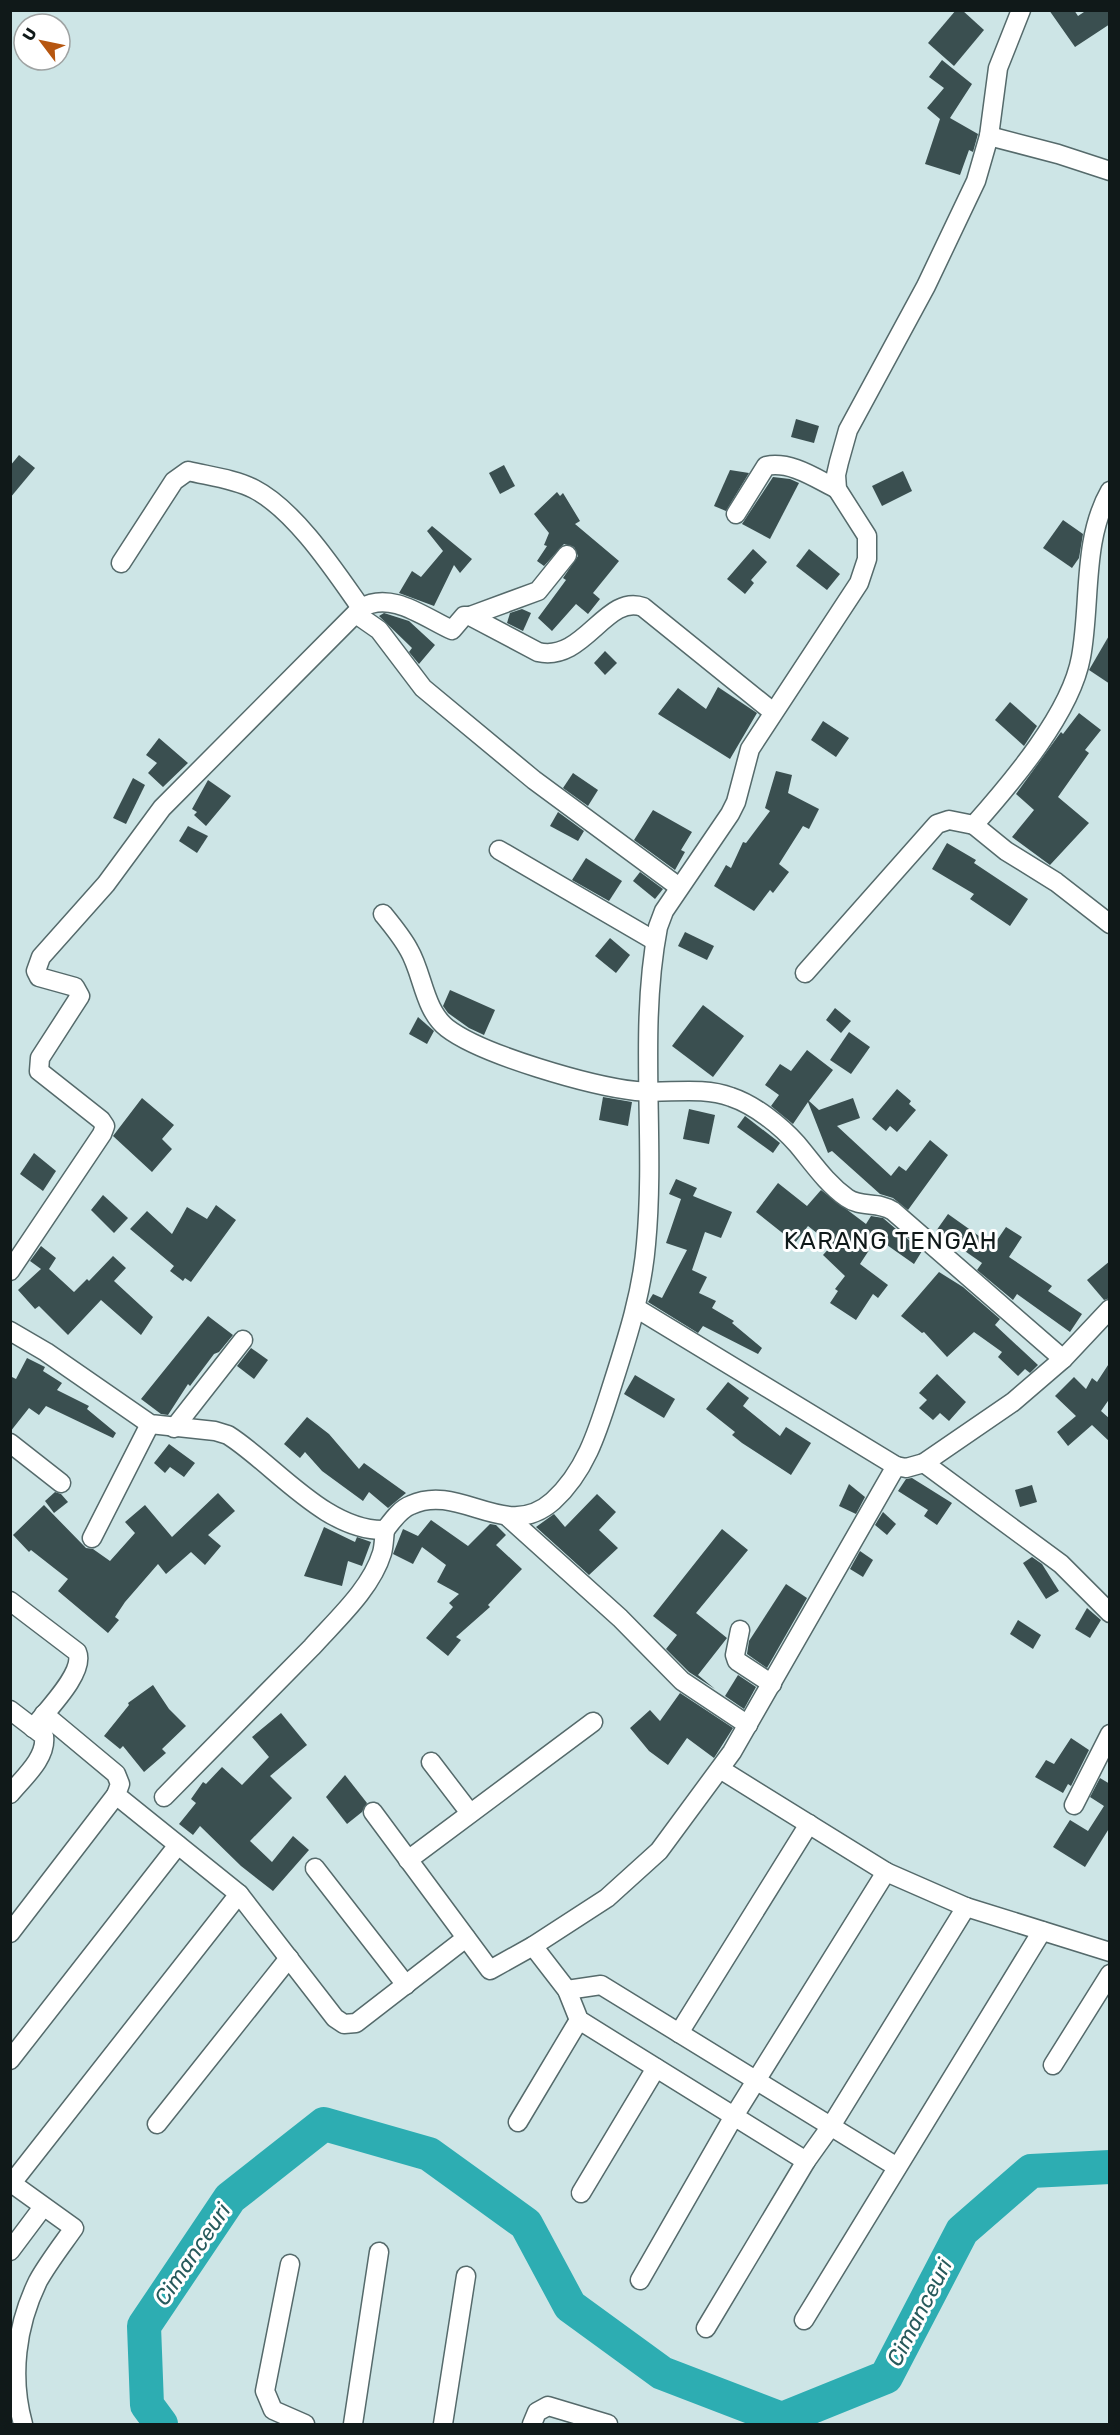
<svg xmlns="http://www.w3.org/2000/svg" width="1120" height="2435" viewBox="0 0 1120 2435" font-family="Rubik,sans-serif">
	<rect width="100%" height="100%" fill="#cde5e6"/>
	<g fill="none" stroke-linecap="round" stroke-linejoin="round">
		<polyline stroke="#2dadb2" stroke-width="34" points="161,2424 147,2405 144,2326 230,2198 324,2124 429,2154 526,2224 570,2306 662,2373 782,2419 886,2377 962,2231 1031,2171 1110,2167"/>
	</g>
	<g fill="#3a4f50">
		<polygon points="956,10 962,10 984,30 954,66 928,43"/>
		<polygon points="1049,10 1074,10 1078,16 1087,10 1110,10 1110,24 1075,47"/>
		<polygon points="942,60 972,84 950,118 978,134 973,152 969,150 960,175 925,164 940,119 927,108 944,88 929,77"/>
		<polygon points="796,419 819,426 814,443 791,437"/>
		<polygon points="19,455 35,468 10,498 10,466"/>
		<polygon points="504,465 515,486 500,494 489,473"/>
		<polygon points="730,470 749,473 726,511 714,506"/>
		<polygon points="903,471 912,491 882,506 872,486"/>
		<polygon points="773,477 790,479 799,483 770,539 742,524"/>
		<polygon points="557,492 560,496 563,493 580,521 575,524 619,561 593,593 600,599 588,614 576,604 552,631 538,618 566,580 563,578 578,556 574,547 564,544 544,566 537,561 547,546 544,545 549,533 534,514"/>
		<polygon points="1063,520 1083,534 1079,558 1072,568 1043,548"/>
		<polygon points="432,526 472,559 460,573 454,565 434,606 399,593 412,571 421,577 443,551 427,531"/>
		<polygon points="753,549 767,562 751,580 754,583 745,594 727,579"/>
		<polygon points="809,549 840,574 827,590 796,566"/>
		<polygon points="522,609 531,613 523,631 507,623 510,613"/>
		<polygon points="384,613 409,621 435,645 419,664 409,652 412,648 379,616"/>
		<polygon points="1110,634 1110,684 1089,670"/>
		<polygon points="605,651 617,663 605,675 594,663"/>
		<polygon points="718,687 757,713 730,759 658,714 678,688 706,709"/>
		<polygon points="1010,702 1037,726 1024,746 995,720"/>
		<polygon points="1079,713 1101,730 1085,750 1089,753 1058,797 1089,823 1050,865 1012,837 1034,810 1016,794 1061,732 1063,734"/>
		<polygon points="823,721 849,738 836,757 811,740"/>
		<polygon points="159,738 188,763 163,787 148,773 157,763 146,755"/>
		<polygon points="776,771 792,775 788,793 819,809 809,829 803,826 779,864 789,872 773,893 770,890 754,911 714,886 726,865 731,868 743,842 746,843 770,811 765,808"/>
		<polygon points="573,773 598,790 588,806 563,788"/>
		<polygon points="133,778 145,785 126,824 113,818"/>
		<polygon points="208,780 231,796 206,826 194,815 197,812 192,809"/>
		<polygon points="653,810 692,832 681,850 685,852 675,870 634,840"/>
		<polygon points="558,812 584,831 578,841 550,826"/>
		<polygon points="188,826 208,836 197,853 179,841"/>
		<polygon points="947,843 976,860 974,863 1028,899 1010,926 970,899 974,894 932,869"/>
		<polygon points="586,858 622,881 609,901 572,880"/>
		<polygon points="640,872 663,889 655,899 633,881"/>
		<polygon points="685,932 714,946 707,960 678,946"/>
		<polygon points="610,938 630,955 616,973 595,956"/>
		<polygon points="450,990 495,1010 484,1035 469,1028 448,1013 443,1006"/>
		<polygon points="703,1005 744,1036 713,1077 672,1046"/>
		<polygon points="835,1008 851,1021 841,1033 826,1020"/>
		<polygon points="418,1017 434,1031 427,1044 409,1034"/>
		<polygon points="849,1032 870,1047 851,1074 830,1060"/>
		<polygon points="807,1050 833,1070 809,1101 819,1110 853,1098 860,1118 837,1126 891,1176 899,1166 906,1171 930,1140 948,1155 908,1210 893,1198 880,1194 832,1151 828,1153 808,1102 793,1124 771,1106 779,1095 765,1085 780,1064 791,1071"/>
		<polygon points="897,1089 911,1101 909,1104 916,1110 897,1132 890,1126 886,1131 872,1119"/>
		<polygon points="603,1097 632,1102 628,1126 599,1120"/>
		<polygon points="142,1098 174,1125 162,1139 172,1149 152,1172 113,1136"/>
		<polygon points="689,1109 715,1115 709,1144 683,1139"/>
		<polygon points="745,1116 780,1143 773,1153 737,1127"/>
		<polygon points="34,1153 56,1171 43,1191 20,1174"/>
		<polygon points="676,1179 697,1188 693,1196 732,1212 721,1238 705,1232 692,1270 707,1277 699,1293 716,1301 712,1308 734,1321 732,1323 762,1348 758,1354 703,1326 698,1333 648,1302 653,1294 662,1298 687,1250 666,1243 681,1199 669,1194"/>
		<polygon points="778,1183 807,1206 821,1190 866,1224 871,1216 883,1218 922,1251 914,1264 877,1238 860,1264 888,1285 878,1298 873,1294 856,1320 830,1303 838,1291 835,1289 845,1276 823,1255 832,1245 808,1226 795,1243 756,1212"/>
		<polygon points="103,1195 128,1218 114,1233 91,1210"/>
		<polygon points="216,1205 236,1220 191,1282 185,1278 183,1281 170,1271 174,1266 130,1229 147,1211 172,1234 187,1207 207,1219"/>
		<polygon points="948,1214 993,1246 1006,1227 1022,1237 1009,1257 1052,1286 1048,1291 1082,1314 1070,1332 1017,1294 1013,1300 977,1270 982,1263 936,1231"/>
		<polygon points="41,1246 56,1258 49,1269 74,1292 87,1279 89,1281 113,1256 126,1268 114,1281 153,1317 141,1335 101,1300 68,1335 39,1306 35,1309 18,1290 41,1269 30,1261"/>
		<polygon points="1110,1261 1110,1298 1104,1300 1087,1280"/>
		<polygon points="939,1272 963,1287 1000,1319 995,1325 1038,1365 1030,1373 1025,1369 1018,1376 998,1357 1002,1352 974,1332 947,1357 924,1332 922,1333 901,1316"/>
		<polygon points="208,1316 233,1335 219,1352 214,1354 190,1386 188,1384 168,1415 161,1414 141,1399"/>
		<polygon points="251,1348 268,1360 254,1379 237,1366"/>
		<polygon points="27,1358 45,1367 43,1371 62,1383 57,1390 89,1406 87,1409 116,1433 113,1438 46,1406 39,1415 29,1408 10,1432 10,1376 16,1379"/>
		<polygon points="1110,1362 1110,1398 1101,1411 1110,1419 1110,1442 1092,1425 1068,1446 1057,1432 1076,1416 1055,1396 1074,1377 1086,1389 1092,1378 1097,1382"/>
		<polygon points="937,1374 966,1402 949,1421 940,1413 933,1420 919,1408 927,1400 919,1393"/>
		<polygon points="635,1375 675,1399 664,1418 624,1394"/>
		<polygon points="728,1382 749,1398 743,1406 780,1436 786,1427 811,1443 791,1475 742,1443 732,1435 735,1432 706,1409"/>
		<polygon points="307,1417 329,1434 359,1469 364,1463 406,1493 388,1508 369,1492 363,1501 322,1471 305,1452 300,1458 284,1444"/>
		<polygon points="169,1444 195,1463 184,1477 170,1467 165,1473 154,1463"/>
		<polygon points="912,1478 952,1503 937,1525 924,1516 928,1510 898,1491 906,1479"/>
		<polygon points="849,1484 865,1497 856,1514 839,1506"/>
		<polygon points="1032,1485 1037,1502 1020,1507 1015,1490"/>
		<polygon points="55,1492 61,1494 68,1502 54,1513 45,1501"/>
		<polygon points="218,1493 235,1511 208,1535 221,1546 205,1565 191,1552 166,1574 158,1564 125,1602 115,1617 119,1620 108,1633 58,1591 68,1579 31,1550 29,1552 13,1535 44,1505 86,1548 93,1549 110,1561 135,1533 125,1522 145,1505 172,1537"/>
		<polygon points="597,1494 616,1512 599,1530 618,1548 589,1575 536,1527 554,1514 565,1527"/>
		<polygon points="883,1512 896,1524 887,1535 875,1525"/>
		<polygon points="431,1520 468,1546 490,1524 496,1525 506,1535 496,1545 522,1569 488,1605 490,1607 456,1637 461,1640 448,1656 426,1638 453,1607 449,1603 459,1594 437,1582 446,1565 422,1547 413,1564 393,1554 403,1529 418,1536"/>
		<polygon points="324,1527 355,1542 357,1537 371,1542 362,1566 348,1561 342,1586 304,1576"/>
		<polygon points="722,1529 748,1550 696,1613 727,1638 698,1675 715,1689 689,1672 666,1649 677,1635 653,1616"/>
		<polygon points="860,1551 873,1560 863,1577 850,1569"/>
		<polygon points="1032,1557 1042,1564 1059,1591 1046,1599 1023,1563"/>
		<polygon points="786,1584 807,1598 767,1668 747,1654 749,1641"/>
		<polygon points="1087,1608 1101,1620 1090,1638 1075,1629"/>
		<polygon points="1018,1620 1041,1635 1033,1649 1010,1634"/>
		<polygon points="738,1675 756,1687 744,1709 725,1696"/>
		<polygon points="153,1685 169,1709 186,1726 162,1749 166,1753 144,1772 123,1746 120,1749 104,1736 129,1705 128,1703"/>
		<polygon points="680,1693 733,1728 714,1758 687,1738 668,1765 649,1751 630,1728 650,1710 660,1721"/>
		<polygon points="281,1713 307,1745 270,1776 292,1798 250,1841 272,1862 293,1836 309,1850 273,1891 241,1866 200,1826 193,1835 179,1824 196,1803 191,1799 203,1782 206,1784 222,1767 242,1785 269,1757 252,1737"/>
		<polygon points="1071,1738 1089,1750 1071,1786 1068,1784 1063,1793 1035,1777 1046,1760 1054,1764"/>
		<polygon points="345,1775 367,1803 362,1812 347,1824 326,1797"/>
		<polygon points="1100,1778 1110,1784 1110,1827 1085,1867 1053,1847 1070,1820 1088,1831 1104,1806 1090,1797"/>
	</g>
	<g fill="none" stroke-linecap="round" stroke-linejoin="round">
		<defs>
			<g id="minor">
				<polyline points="989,136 1058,154 1110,171"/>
				<path d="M736 514 766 466C791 461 815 478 837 489"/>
				<path d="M121 563 174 481 188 471C209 476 235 479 254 489 295 510 335 571 361 608"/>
				<polyline points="356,614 379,630 423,688 534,780 679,887"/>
				<polyline points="470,616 538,591 567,555"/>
				<polyline points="974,825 1006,851 1056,882 1110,924"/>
				<polyline points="499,850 655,941"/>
				<path d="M383 914C392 925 402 937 409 950 423 974 424 1010 447 1028 482 1055 591 1086 636 1091 667 1094 701 1086 731 1097 755 1105 781 1126 797 1144 813 1163 826 1183 847 1198 861 1208 878 1201 893 1211L1063 1359"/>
				<path d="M805 973 937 824 949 820 974 825C1012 782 1071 713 1081 657 1091 603 1082 540 1110 491"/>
				<path d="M10 1271 102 1134 105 1126 101 1120 39 1071 40 1058 80 996 75 987 39 977 36 971 41 957 106 884 162 808 361 608C391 590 425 618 452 630L464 616H470L538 652C584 663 606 593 643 607L773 712"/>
				<polyline points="636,1308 896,1466"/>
				<path d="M10 1331 46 1352 150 1424 215 1431 228 1435C274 1464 326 1532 385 1530 392 1521 400 1509 411 1505 460 1482 506 1543 553 1501 586 1471 598 1430 611 1389 626 1342 642 1294 646 1244 656 1138 638 1031 658 927L664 911 730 814 736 802 750 749 859 583 867 559V536L837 489 836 475 839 462 848 430 926 286 976 181 989 136 998 68 1021 10"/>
				<polyline points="174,1428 243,1340"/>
				<polyline points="10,1443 61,1483"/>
				<polyline points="924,1463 1061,1564 1110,1613"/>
				<polyline points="509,1518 620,1618 682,1681 748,1725"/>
				<polyline points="92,1538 150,1424"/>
				<path d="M10 1601 77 1652C86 1672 46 1711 33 1728"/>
				<polyline points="740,1630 735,1655 737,1661 772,1684"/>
				<path d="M10 1710 44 1736C47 1758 23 1778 10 1794"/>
				<polyline points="44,1714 116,1774 120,1784 116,1795 239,1894 335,2018 344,2024 356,2023 466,1938"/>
				<polyline points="431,1762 470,1813"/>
				<polyline points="720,1769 886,1872 966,1907 1110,1952"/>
				<path d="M164 1797 312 1647C336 1620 371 1589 382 1553 384 1546 384 1537 385 1530"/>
				<polyline points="1074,1805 1110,1734"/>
				<polyline points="373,1812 490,1970 533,1946 607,1898 659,1851 732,1752 896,1466 906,1468 924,1463 1013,1402 1063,1359 1110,1309"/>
				<polyline points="408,1860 593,1722"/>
				<polyline points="315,1868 406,1985"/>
				<polyline points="10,1933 116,1795"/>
				<polyline points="533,1946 567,1990 579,2020 806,2161"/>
				<polyline points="567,1990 601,1985 897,2167"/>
				<polyline points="679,2033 809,1824"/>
				<polyline points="10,2060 178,1845"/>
				<polyline points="1053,2065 1110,1974"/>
				<polyline points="518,2122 579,2020"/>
				<polyline points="157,2124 289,1958"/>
				<path d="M10 2182 74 2228C62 2245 48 2263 38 2281 16 2326 10 2377 23 2424"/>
				<polyline points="12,2183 239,1894"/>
				<polyline points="581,2193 656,2068"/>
				<polyline points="10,2251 43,2207"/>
				<polyline points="290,2264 265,2391 273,2410 305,2424"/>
				<polyline points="640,2280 734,2116 886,1872"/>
				<polyline points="804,2320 1042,1931"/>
				<polyline points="706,2328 806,2161 831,2126 966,1907"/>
				<polyline points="353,2424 379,2252"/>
				<polyline points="443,2424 466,2276"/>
				<polyline points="532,2424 537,2412 548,2406 608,2424"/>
			</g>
		</defs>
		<use href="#minor" stroke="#556a6b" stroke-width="21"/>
		<use href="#minor" stroke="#fff" stroke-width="18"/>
	</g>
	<g text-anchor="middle" stroke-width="6" stroke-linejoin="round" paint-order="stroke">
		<g font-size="22" font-style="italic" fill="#275a5c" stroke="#fff">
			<text transform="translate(192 2254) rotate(-56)" y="8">Cimanceuri</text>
			<text transform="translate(919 2312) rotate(-63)" y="8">Cimanceuri</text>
		</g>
		<g font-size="24" letter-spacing="1.5" fill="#101919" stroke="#fff">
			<text x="891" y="1249">KARANG TENGAH</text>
		</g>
	</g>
	<rect width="1120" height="2435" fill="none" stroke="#101919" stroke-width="24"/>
	<g transform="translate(42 42) rotate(302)"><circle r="28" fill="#ffffff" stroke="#9fa3a3" stroke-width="1.5"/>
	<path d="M0-4.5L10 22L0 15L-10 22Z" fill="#b65610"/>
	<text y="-9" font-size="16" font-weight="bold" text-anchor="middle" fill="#101919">U</text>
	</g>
</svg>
